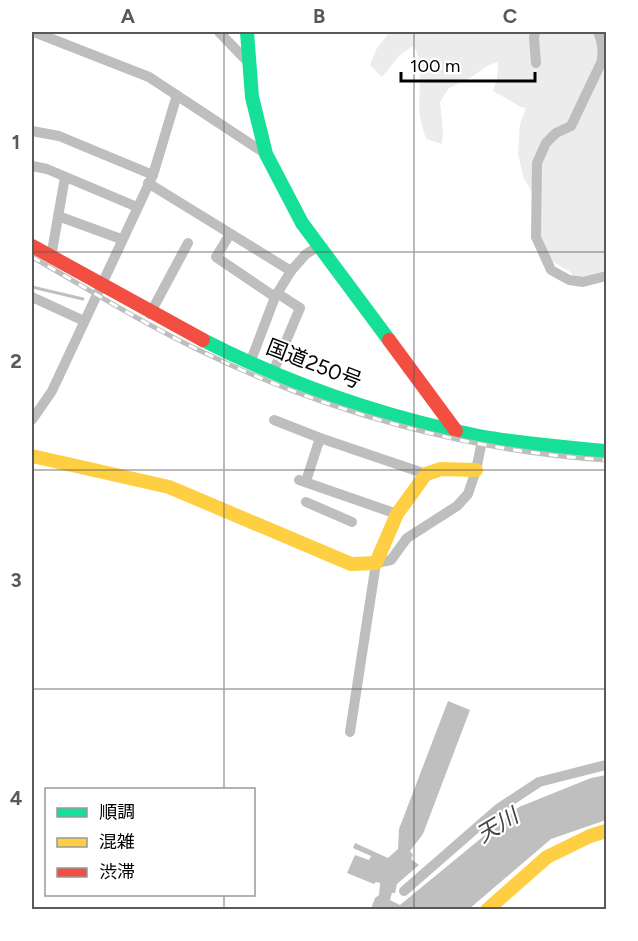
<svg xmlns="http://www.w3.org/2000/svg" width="638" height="941" viewBox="0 0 638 941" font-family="Figtree,'Noto Sans JP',sans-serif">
	<rect width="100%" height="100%" fill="#fff"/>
	<path fill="#ececec" d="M390 32H606V270L577 280 569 271 551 261 540 232 539 202 524 179 518 154 520 124 526 108 521 107 493 91 497 79 498 62 489 65 470 78 449 88 440 102 443 130 442 144 426 139C424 132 421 124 420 116 417 97 425 61 413 46L399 56 382 77 370 65 377 48Z"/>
	<polygon fill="#bfbfbf" points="448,701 470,710 423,834 410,851 413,855 411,859 419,865 397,884 395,893 392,893 390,900 400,905 519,807 591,778 606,775 606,820 551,839 469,909 371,909 375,898 379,895 380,883 376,882 374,884 347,873 355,855 369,860 371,856 353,848 355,843 388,858 398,849 399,829"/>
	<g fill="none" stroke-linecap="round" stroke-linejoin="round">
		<polyline stroke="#bfbfbf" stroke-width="3" points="32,287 83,299"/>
		<g stroke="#bebebe" stroke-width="10">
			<polyline points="34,32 149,77 266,154"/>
			<polyline points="219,32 245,59 249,60"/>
			<polyline points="535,32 534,38 536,63"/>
			<path d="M598 32C603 43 604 52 601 63L571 126 556 133 546 143 537 163 536 237 551 270 569 280 583 282 606 276"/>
			<polyline points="32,131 59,136 153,175"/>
			<polyline points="32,166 47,169 137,207"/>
			<polyline points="148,183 291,271 306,254 319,246"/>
			<polyline points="58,216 121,239"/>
			<polyline points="230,234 216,257 275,297"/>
			<polyline points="51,257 65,177"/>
			<polyline points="32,297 84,321"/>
			<polyline points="150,314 188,243"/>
			<polyline points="250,363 275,297 291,271"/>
			<polyline points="273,372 300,308 277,293"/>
			<polyline points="32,420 52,391 153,175 177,95"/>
			<polyline points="274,420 320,438 426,474"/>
			<polyline points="299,480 397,514"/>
			<polyline points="306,481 320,438"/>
			<polyline points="306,502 352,522"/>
			<polyline points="350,732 376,563 391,560 407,538 457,506 468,494 476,470 483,436"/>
			<polyline points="404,891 498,809 539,782 606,765"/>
		</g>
		<g stroke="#16e098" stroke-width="14">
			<polyline points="247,32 252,97 266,154 302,223 389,340"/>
			<path d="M203 340C289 384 383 417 479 436 521 444 564 447 606 451"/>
		</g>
		<g stroke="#ffcf43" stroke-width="14">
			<polyline points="32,456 169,487 351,564 376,563 397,514 426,474 441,469 476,470"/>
			<polyline points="487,910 547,857 590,836 606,831"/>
		</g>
		<g stroke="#f24e42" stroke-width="14">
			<polyline points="32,246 203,340"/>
			<polyline points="389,340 456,431"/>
		</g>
		<defs>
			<path id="rail" d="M32 257C90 290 147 326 207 354 332 414 469 451 606 460"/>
		</defs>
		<use href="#rail" stroke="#bebebe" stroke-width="5"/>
		<use href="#rail" stroke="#fff" stroke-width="3" stroke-dasharray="9" stroke-linecap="butt"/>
	</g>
	<path fill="none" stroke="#595959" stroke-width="1.5" stroke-opacity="0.55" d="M224 32V790M414 32V910M32 252H606M32 470H606M32 689H606M224 894V910"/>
	<g text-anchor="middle" stroke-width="4.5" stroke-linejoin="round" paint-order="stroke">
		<g font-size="21" fill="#000" stroke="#fff">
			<text transform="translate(314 364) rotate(21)" y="7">国道250号</text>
		</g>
		<g font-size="22" font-style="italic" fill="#444" stroke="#fff">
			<text transform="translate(497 825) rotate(-31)" y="8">天川</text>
		</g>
	</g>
	<rect width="638" height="941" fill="none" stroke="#ffffff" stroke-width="66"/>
	<rect x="45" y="788" width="210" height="108" fill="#ffffff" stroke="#999999" stroke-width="1.5"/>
	<rect x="57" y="808" width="30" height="9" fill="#16e098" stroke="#999999" stroke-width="1.5"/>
	<text x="99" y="818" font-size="18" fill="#000000">順調</text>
	<rect x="57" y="838" width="30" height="9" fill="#ffcf43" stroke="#999999" stroke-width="1.5"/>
	<text x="99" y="848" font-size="18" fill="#000000">混雑</text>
	<rect x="57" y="868" width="30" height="9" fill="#f24e42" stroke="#999999" stroke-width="1.5"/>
	<text x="99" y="878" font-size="18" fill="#000000">渋滞</text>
	<path d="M401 72v9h134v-9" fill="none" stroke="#000000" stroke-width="3"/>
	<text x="410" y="72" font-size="18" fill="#000000" stroke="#ffffff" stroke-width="4.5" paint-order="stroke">100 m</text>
	<rect x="33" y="33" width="572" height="875" fill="none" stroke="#595959" stroke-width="2"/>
	<g font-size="20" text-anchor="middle" font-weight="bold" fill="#595959">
		<text x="128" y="23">A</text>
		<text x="319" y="23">B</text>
		<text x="510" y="23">C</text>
		<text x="16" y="149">1</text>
		<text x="16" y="368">2</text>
		<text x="16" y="587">3</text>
		<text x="16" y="805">4</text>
	</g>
</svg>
